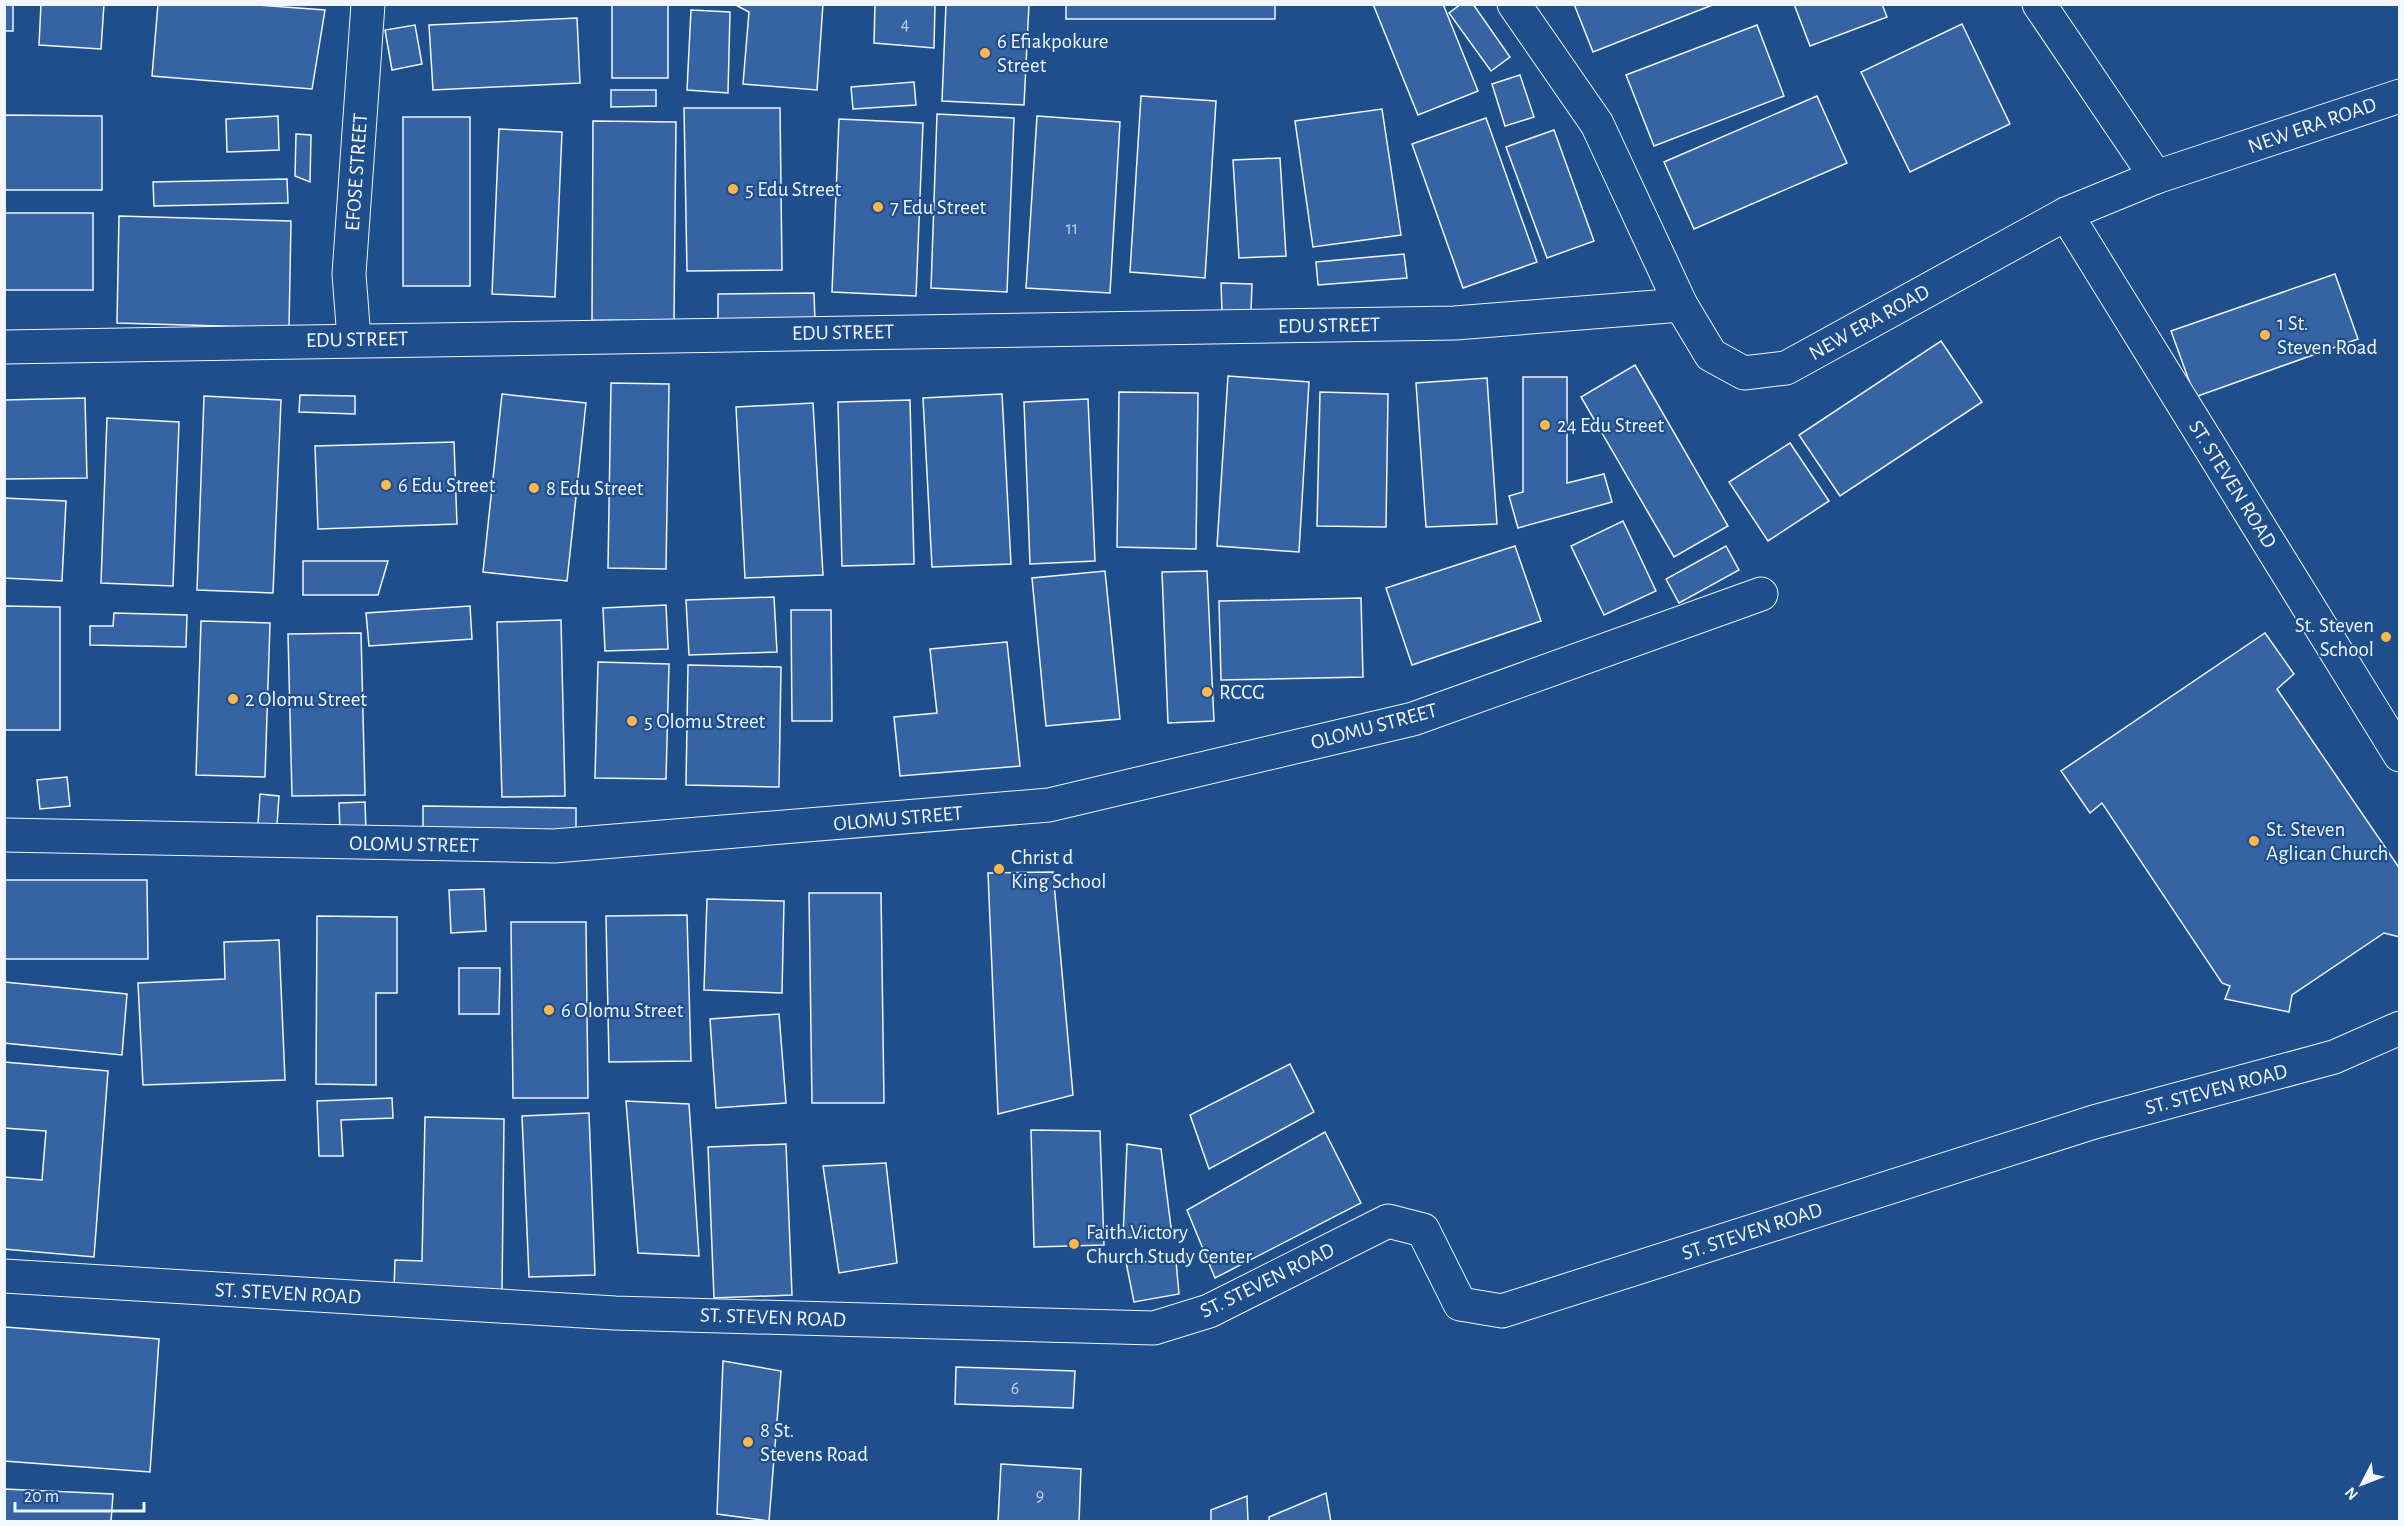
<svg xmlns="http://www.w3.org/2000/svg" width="2404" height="1526" viewBox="0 0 2404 1526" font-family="'Alegreya Sans',sans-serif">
	<rect width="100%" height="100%" fill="#1f4e8c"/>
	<g fill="#3563a3" stroke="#f2f6ff" stroke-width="1.5">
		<rect x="4" y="4" width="9" height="27"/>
		<polygon points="41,4 104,4 101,49 39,45"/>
		<polygon points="158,4 242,4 325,10 312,89 152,76"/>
		<rect x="612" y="4" width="56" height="74"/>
		<polygon points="734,4 823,4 817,90 743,84 749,12"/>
		<polygon points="875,4 935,4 934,48 874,43"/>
		<polygon points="946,4 1029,4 1024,105 942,101"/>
		<rect x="1066" y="4" width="209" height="15"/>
		<polygon points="1373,4 1443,4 1478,91 1418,115"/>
		<polygon points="1461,4 1473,4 1510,57 1491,71 1449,13"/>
		<polygon points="1574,4 1715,4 1593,52"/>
		<polygon points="1794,4 1882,4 1887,17 1810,46"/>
		<polygon points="691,10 730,12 728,93 687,90"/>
		<polygon points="577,18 580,83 433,90 429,25"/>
		<polygon points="1962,24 2010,124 1910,172 1861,72"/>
		<polygon points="415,25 422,64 392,70 385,30"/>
		<polygon points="1757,25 1784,96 1654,146 1626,75"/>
		<polygon points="1520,75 1534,117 1505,126 1492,84"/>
		<polygon points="914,82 916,105 853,109 851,87"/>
		<polygon points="611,90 656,90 656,106 611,107"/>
		<polygon points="1141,96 1216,101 1205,278 1130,272"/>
		<polygon points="1817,96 1847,163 1694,229 1664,162"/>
		<polygon points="684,108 780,108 782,270 687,271"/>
		<polygon points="1382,109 1401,235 1313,247 1295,121"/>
		<polygon points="937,114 1014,118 1007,292 931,288"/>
		<polygon points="4,115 102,116 102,190 4,190"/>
		<polygon points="278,116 279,150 227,152 226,119"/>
		<polygon points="1037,116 1120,122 1110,293 1026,288"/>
		<rect x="403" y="117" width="67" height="169"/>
		<polygon points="1486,118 1537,262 1463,288 1412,144"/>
		<polygon points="839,119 923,123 916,296 832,292"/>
		<polygon points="593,121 676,122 674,321 592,320"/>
		<polygon points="499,129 562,132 555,297 492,294"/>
		<polygon points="1554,130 1594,241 1547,258 1506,147"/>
		<polygon points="296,134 311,135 310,182 295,176"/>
		<polygon points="1280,158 1286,256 1239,258 1233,160"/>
		<polygon points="287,179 288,203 154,206 153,182"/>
		<rect x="4" y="213" width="89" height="77"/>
		<polygon points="119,216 291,221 289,328 117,323"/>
		<polygon points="1404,254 1407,278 1318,285 1316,262"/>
		<polygon points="2335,274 2358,339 2195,397 2171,331"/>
		<polygon points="1221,283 1252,284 1251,311 1222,311"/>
		<polygon points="814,293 815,322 718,323 718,294"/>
		<polygon points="1941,341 1982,402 1840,496 1799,435"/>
		<polygon points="1635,365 1728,526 1674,557 1581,397"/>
		<polygon points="1228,376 1309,382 1299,552 1217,546"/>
		<polygon points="1523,377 1567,377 1567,483 1604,474 1612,502 1518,528 1509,496 1523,492"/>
		<polygon points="1487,378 1497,524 1426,527 1416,383"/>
		<polygon points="611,383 669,384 666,569 608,568"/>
		<polygon points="1119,392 1198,393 1196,549 1117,547"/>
		<polygon points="1320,392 1388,394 1386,527 1317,526"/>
		<polygon points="502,394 586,403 567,581 483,572"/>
		<polygon points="1002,394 1011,564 932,567 923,398"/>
		<polygon points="300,395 355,396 355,414 299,412"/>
		<polygon points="204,396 281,400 273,593 197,590"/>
		<polygon points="85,398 87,478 4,479 4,400"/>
		<polygon points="1088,399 1095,561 1030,564 1024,402"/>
		<polygon points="910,400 914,564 842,566 838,402"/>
		<polygon points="813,403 823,575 745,578 736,407"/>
		<polygon points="107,418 179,422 173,586 101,583"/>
		<polygon points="454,442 457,524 318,529 315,446"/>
		<polygon points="1790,443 1829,501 1768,541 1729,482"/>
		<polygon points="4,498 66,501 62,581 4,578"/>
		<polygon points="1623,521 1656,591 1604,615 1571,546"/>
		<polygon points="1515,546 1541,621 1412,665 1386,588"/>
		<polygon points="1726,546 1739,570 1679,603 1666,579"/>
		<polygon points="303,561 388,561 378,595 303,595"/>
		<polygon points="1105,571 1120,719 1046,726 1032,578"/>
		<polygon points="1207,571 1214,721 1168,723 1162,572"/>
		<polygon points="774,597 777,652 689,655 686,600"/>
		<polygon points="1361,598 1363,677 1221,680 1219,601"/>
		<polygon points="666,605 668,649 605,651 603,608"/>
		<polygon points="4,606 60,607 60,730 4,730"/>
		<polygon points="470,606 472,639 369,646 366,613"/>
		<polygon points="791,610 831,610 832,721 792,721"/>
		<polygon points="114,613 187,615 186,647 90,645 90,626 113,626"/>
		<polygon points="561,620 565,796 502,797 497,622"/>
		<polygon points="201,621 270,623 265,777 196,775"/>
		<polygon points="361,633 365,795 292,796 288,634"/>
		<polygon points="2265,633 2294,674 2277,689 2400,869 2400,937 2384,933 2292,995 2289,1012 2225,999 2230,986 2222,983 2102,803 2090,813 2061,771"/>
		<polygon points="1007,642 1020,766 900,776 894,717 937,713 930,649"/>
		<polygon points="598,662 669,664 666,779 595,778"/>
		<polygon points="688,665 781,667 779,787 686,785"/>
		<polygon points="67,777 70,806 40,809 37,780"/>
		<polygon points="260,794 279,796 277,825 258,824"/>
		<polygon points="365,802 366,831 340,832 339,803"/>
		<polygon points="423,806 576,808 576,835 423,833"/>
		<polygon points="1053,872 1073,1095 998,1114 988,873"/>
		<polygon points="4,880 147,880 148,959 4,959"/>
		<polygon points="484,889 486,931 451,933 449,890"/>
		<polygon points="809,893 881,893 884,1103 812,1103"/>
		<polygon points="707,899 784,901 782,993 704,990"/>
		<polygon points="687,915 691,1061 609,1062 606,916"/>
		<polygon points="317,916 397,917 397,993 376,993 376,1085 316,1084"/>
		<polygon points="511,922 586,922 588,1098 513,1098"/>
		<polygon points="279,940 285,1080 143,1085 138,983 225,979 224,942"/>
		<polygon points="459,968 500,968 499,1014 459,1014"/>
		<polygon points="4,982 127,994 122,1055 4,1043"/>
		<polygon points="779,1014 786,1103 716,1108 710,1019"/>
		<polygon points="4,1062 108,1071 94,1257 4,1249 4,1177 42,1180 46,1131 4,1128"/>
		<polygon points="1290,1064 1314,1112 1209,1169 1190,1115"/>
		<polygon points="392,1098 393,1118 341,1120 343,1156 319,1156 317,1101"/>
		<polygon points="626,1101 689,1104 699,1256 638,1253"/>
		<polygon points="589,1113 595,1275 529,1277 522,1116"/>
		<polygon points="425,1117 504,1119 502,1292 394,1290 395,1260 422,1261"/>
		<polygon points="1031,1130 1100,1131 1104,1245 1034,1247"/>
		<polygon points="1325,1132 1361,1203 1215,1278 1187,1210"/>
		<polygon points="786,1144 792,1295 714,1298 708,1147"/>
		<polygon points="1127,1144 1161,1149 1172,1235 1123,1238"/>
		<polygon points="886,1163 897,1263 839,1273 823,1166"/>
		<polygon points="1176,1261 1179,1294 1134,1302 1126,1262"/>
		<polygon points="5,1327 159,1339 150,1472 4,1461"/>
		<polygon points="723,1361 781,1371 769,1521 717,1514"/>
		<polygon points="956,1367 1075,1371 1073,1408 955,1404"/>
		<polygon points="1001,1464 1081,1469 1079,1522 998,1522"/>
		<polygon points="4,1489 113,1494 111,1522 4,1522"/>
		<polygon points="1326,1493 1331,1522 1269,1522 1269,1517"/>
		<polygon points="1247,1496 1248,1522 1211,1522 1211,1510"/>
	</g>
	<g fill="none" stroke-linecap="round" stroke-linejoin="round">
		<defs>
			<g id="street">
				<polyline points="1514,4 1597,124 1681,305 1711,355 1744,373 1786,368 2066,214 2156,177 2400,96"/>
				<polyline points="2039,4 2156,177"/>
				<polyline points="2066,214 2400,755"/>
				<polyline points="354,339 349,274 368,4"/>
				<polyline points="4,347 1455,323 1681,305"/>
				<polyline points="4,835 554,846 1049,805 1413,719 1761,594"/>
				<polyline points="4,1276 615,1313 1154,1328 1209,1311 1388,1221 1423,1230 1460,1304 1502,1311 2094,1122 2334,1057 2400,1028"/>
			</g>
		</defs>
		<use href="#street" stroke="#f2f6ff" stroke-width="35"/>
		<use href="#street" stroke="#1f4e8c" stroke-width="33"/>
	</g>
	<g fill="#ffb74d" stroke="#1f4e8c" stroke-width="2">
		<circle cx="985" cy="53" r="6"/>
		<circle cx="733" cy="189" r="6"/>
		<circle cx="878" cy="207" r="6"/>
		<circle cx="2265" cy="335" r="6"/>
		<circle cx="1545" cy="425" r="6"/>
		<circle cx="386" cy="485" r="6"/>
		<circle cx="534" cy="488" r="6"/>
		<circle cx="2386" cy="637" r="6"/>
		<circle cx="1207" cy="692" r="6"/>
		<circle cx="233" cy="699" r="6"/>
		<circle cx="632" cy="721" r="6"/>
		<circle cx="2254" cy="841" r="6"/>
		<circle cx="999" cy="869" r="6"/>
		<circle cx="549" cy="1010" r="6"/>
		<circle cx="1074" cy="1244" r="6"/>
		<circle cx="748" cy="1442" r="6"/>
	</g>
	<g text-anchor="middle" stroke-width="4.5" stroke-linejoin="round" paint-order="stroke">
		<g font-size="18" fill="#c3d1e8">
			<text x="905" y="30">4</text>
			<text x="1072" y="234">11</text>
			<text x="1015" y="1394">6</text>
			<text x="1040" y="1501">9</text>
		</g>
		<g font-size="21" fill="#f2f6ff" stroke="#1f4e8c" text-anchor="start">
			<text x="997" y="48">6 Efiakpokure<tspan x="997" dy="24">Street</tspan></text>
			<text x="745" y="196">5 Edu Street</text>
			<text x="890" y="214">7 Edu Street</text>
			<text x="2277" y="330">1 St.<tspan x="2277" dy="24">Steven Road</tspan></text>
			<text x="1557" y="432">24 Edu Street</text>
			<text x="398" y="492">6 Edu Street</text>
			<text x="546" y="495">8 Edu Street</text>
			<text x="2374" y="632" text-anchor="end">St. Steven<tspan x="2374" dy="24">School</tspan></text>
			<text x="1219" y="699">RCCG</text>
			<text x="245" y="706">2 Olomu Street</text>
			<text x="644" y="728">5 Olomu Street</text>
			<text x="2266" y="836">St. Steven<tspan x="2266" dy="24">Aglican Church</tspan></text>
			<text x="1011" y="864">Christ d<tspan x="1011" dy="24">King School</tspan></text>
			<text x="561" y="1017">6 Olomu Street</text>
			<text x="1086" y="1239">Faith Victory<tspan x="1086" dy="24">Church Study Center</tspan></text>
			<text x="760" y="1437">8 St.<tspan x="760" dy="24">Stevens Road</tspan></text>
		</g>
		<g font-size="21" fill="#f2f6ff" stroke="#1f4e8c">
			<text transform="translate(2312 125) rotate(-19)" y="7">NEW ERA ROAD</text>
			<text transform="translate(356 172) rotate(-86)" y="7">EFOSE STREET</text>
			<text transform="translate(1869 322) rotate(-29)" y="7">NEW ERA ROAD</text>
			<text transform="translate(1329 325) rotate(-1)" y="7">EDU STREET</text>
			<text transform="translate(843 332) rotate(-1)" y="7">EDU STREET</text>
			<text transform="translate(357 339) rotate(-1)" y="7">EDU STREET</text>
			<text transform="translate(2233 484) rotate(58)" y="7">ST. STEVEN ROAD</text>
			<text transform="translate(1374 726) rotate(-15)" y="7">OLOMU STREET</text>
			<text transform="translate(898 818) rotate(-5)" y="7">OLOMU STREET</text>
			<text transform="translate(414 844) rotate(1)" y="7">OLOMU STREET</text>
			<text transform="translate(2216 1089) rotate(-15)" y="7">ST. STEVEN ROAD</text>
			<text transform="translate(1752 1231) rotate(-18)" y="7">ST. STEVEN ROAD</text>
			<text transform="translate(1267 1280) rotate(-26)" y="7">ST. STEVEN ROAD</text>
			<text transform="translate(288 1293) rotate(3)" y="7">ST. STEVEN ROAD</text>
			<text transform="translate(773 1317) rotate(2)" y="7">ST. STEVEN ROAD</text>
		</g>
	</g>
	<rect width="2404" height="1526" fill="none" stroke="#f2f6ff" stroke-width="12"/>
	<g transform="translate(2362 1484) rotate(228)" stroke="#1f4e8c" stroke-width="4.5" paint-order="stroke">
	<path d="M0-4.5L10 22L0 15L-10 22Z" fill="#f2f6ff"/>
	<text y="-9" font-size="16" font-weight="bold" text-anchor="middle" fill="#f2f6ff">N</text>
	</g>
	<path d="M15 1502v9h129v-9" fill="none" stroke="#f2f6ff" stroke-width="3"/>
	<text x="24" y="1502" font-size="18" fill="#f2f6ff" stroke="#1f4e8c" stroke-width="4.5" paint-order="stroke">20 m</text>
</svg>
